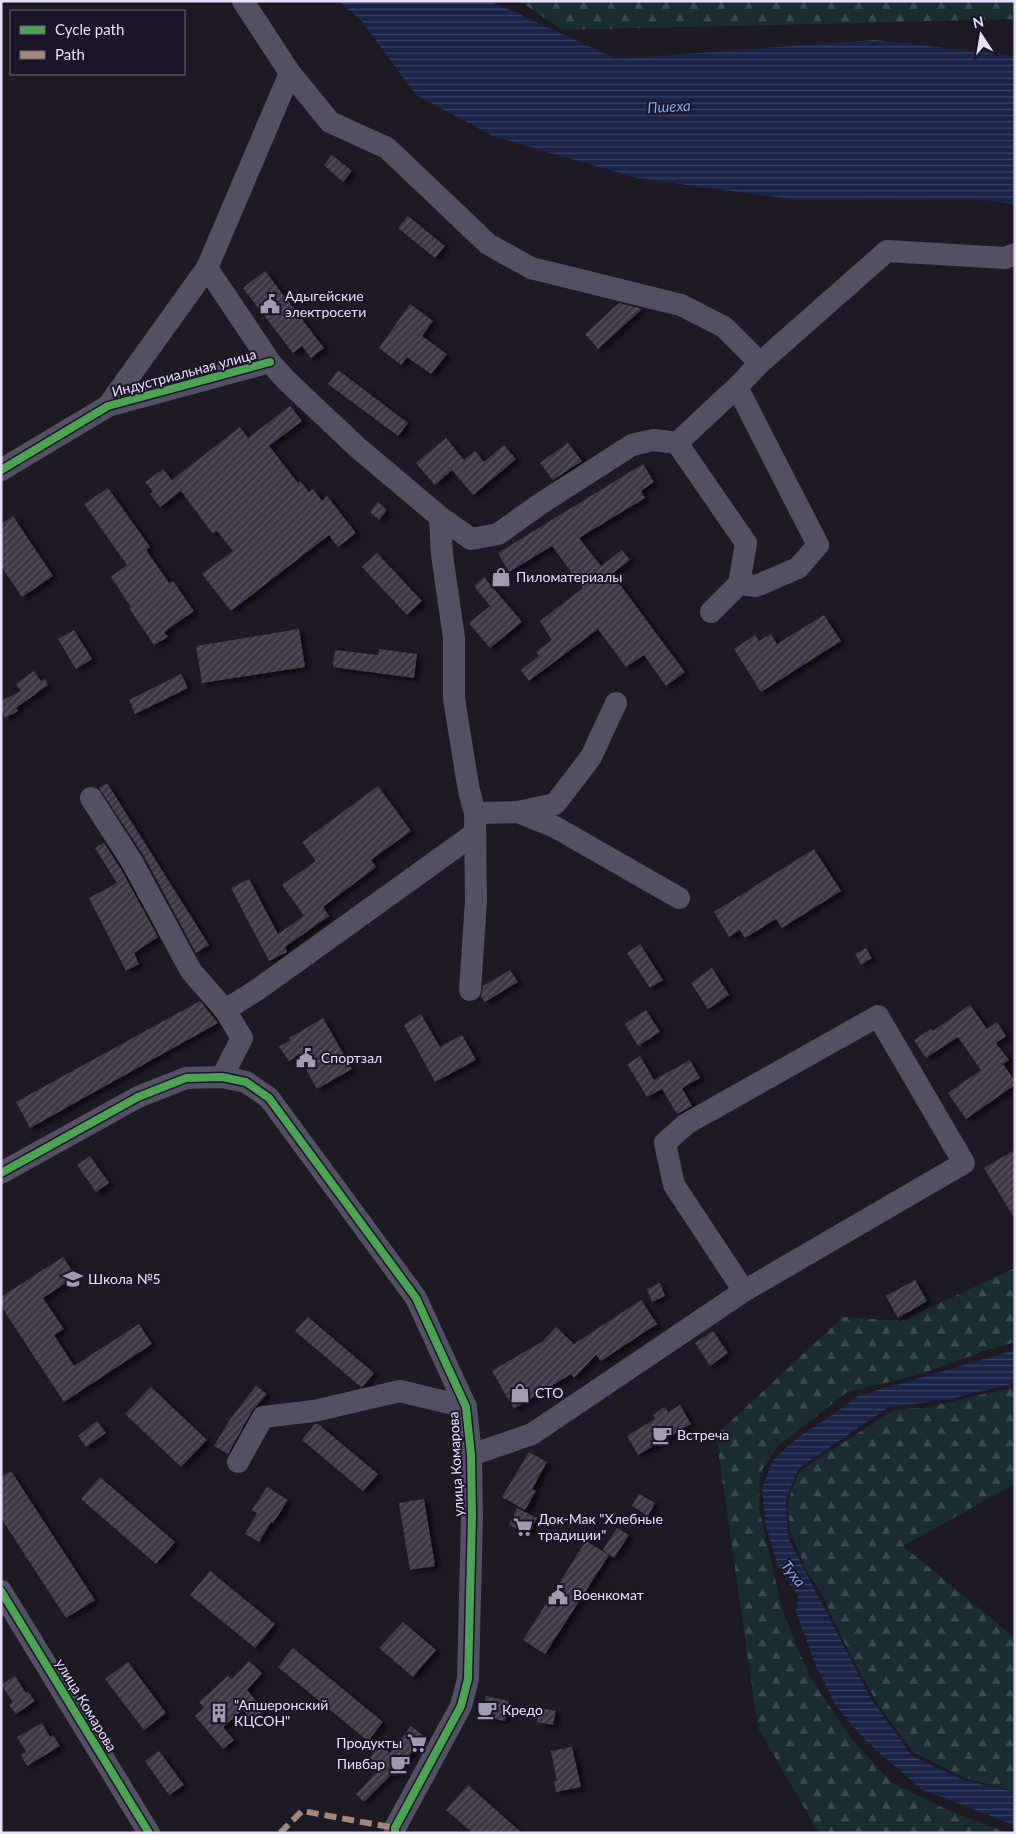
<svg xmlns="http://www.w3.org/2000/svg" width="1016" height="1834" viewBox="0 0 1016 1834" font-family="Lato,sans-serif">
	<defs>
		<pattern id="forest-firs" width="22" height="20" patternUnits="userSpaceOnUse" patternTransform="scale(1.25)"><rect width="22" height="20" fill="#192d30"/><path d="M5 1l3.5 6h-7zM16 11l3.5 6h-7z" fill="#3a4b4f"/></pattern>
		<pattern id="water-rules" width="6" height="5" patternUnits="userSpaceOnUse" patternTransform="scale(1.25)"><rect width="6" height="5" fill="#182347"/><path d="M0 2.5h6" fill="none" stroke="#3a4362"/></pattern>
		<pattern id="building-hatch" width="6" height="6" patternUnits="userSpaceOnUse" patternTransform="scale(1.25)"><rect width="6" height="6" fill="#3c3945"/><path d="M-1 1l2-2M0 6l6-6M5 7l2-2" fill="none" stroke="#585561"/></pattern>
		<filter id="shadow"><feDropShadow dx="5" dy="3" stdDeviation="2.5" flood-color="#0009"/></filter>
	</defs>
	<rect width="100%" height="100%" fill="#1d1a24"/>
	<g fill="url(#forest-firs)">
		<polygon points="520,1 1015,1 1015,19 562,30"/>
		<polygon points="1015,1268 1015,1342 987,1350 918,1375 847,1392 777,1447 760,1473 759,1509 783,1612 809,1675 850,1737 892,1783 950,1811 1008,1833 819,1833 758,1728 716,1435 843,1317 901,1321"/>
		<polygon points="1015,1387 1015,1484 903,1546 1015,1638 1015,1791 962,1777 913,1752 879,1706 849,1652 820,1591 806,1570 790,1530 788,1505 792,1489 801,1470 895,1409 924,1408"/>
	</g>
	<g fill="url(#water-rules)">
		<polygon points="338,1 490,1 617,59 875,40 1015,56 1015,204 975,199 797,200 637,178 493,136 416,95 361,20"/>
		<polygon points="1015,1350 1015,1383 951,1399 889,1407 799,1468 786,1498 788,1538 871,1699 912,1756 963,1780 1015,1792 1015,1826 984,1813 921,1789 865,1740 836,1706 816,1666 796,1612 798,1596 777,1564 765,1522 762,1488 773,1460 797,1438 834,1414 858,1396"/>
	</g>
	<g fill="url(#building-hatch)" filter="url(#shadow)">
		<polygon points="332,155 352,171 343,182 324,165"/>
		<polygon points="408,216 445,246 435,258 398,228"/>
		<polygon points="265,271 324,348 311,358 302,346 293,353 243,288"/>
		<polygon points="619,303 639,308 641,310 598,349 585,334"/>
		<polygon points="410,304 433,321 422,336 447,354 431,374 407,357 401,365 379,348"/>
		<polygon points="338,370 408,423 398,436 328,384"/>
		<polygon points="290,406 302,421 269,446 298,483 300,481 309,492 313,489 322,501 327,496 356,533 338,547 329,535 231,611 202,574 233,551 217,531 213,534 181,491 160,507 150,494 153,492 145,482 163,469 172,480 240,427 248,438"/>
		<polygon points="446,438 464,460 475,451 484,462 504,445 516,459 473,495 452,470 435,485 416,463"/>
		<polygon points="568,443 582,461 553,480 540,463"/>
		<polygon points="643,464 654,482 641,491 645,498 579,538 601,566 622,550 630,560 612,574 685,672 666,686 644,655 626,667 598,629 529,681 521,670 539,656 536,652 552,640 540,621 583,588 552,546 509,572 498,553"/>
		<polygon points="108,488 150,547 146,550 169,583 173,581 194,611 164,632 168,637 154,645 129,608 131,607 111,577 127,565 84,504"/>
		<polygon points="378,502 387,510 379,520 370,512"/>
		<polygon points="13,516 53,576 22,597 1,566 1,524"/>
		<polygon points="377,553 422,601 407,615 362,567"/>
		<polygon points="484,577 522,622 490,648 469,623 490,606 474,586"/>
		<polygon points="824,615 841,641 761,692 734,649 755,635 759,641 771,634 777,644"/>
		<polygon points="299,629 305,667 202,683 196,646"/>
		<polygon points="74,630 92,659 76,669 58,639"/>
		<polygon points="379,649 417,654 414,678 333,667 335,650 378,655"/>
		<polygon points="34,671 41,681 45,679 48,685 16,708 18,711 5,718 1,710 1,701 21,691 16,684"/>
		<polygon points="181,674 188,688 135,714 129,700"/>
		<polygon points="107,783 209,945 196,953 144,856 99,788"/>
		<polygon points="378,786 411,831 371,860 376,867 323,907 329,916 285,947 287,952 269,961 231,888 249,879 278,934 304,916 282,885 316,861 302,842"/>
		<polygon points="104,843 121,869 158,937 134,953 139,964 126,971 89,898 117,883 95,848"/>
		<polygon points="814,849 841,891 782,928 776,919 745,938 740,930 729,937 714,912"/>
		<polygon points="640,944 663,980 650,988 627,953"/>
		<polygon points="866,948 872,958 861,965 855,954"/>
		<polygon points="712,968 729,995 708,1009 691,983"/>
		<polygon points="510,970 518,982 485,1002 481,997 483,986"/>
		<polygon points="200,1001 218,1023 30,1128 16,1102"/>
		<polygon points="970,1005 987,1029 997,1022 1006,1036 996,1043 1009,1060 1003,1064 1015,1081 1015,1085 966,1119 948,1093 981,1070 958,1037 926,1058 914,1040 931,1029 933,1031"/>
		<polygon points="646,1010 660,1032 638,1046 625,1024"/>
		<polygon points="421,1014 440,1047 462,1035 476,1060 435,1082 404,1025"/>
		<polygon points="323,1018 352,1069 317,1089 298,1055 289,1061 279,1047 290,1040 289,1038"/>
		<polygon points="640,1056 654,1080 690,1060 700,1078 682,1088 692,1106 677,1114 662,1089 647,1097 627,1064"/>
		<polygon points="1015,1150 1015,1219 984,1168"/>
		<polygon points="90,1156 109,1183 96,1192 77,1165"/>
		<polygon points="63,1257 76,1276 43,1298 64,1329 54,1335 74,1366 139,1324 152,1344 64,1402 1,1306 1,1297"/>
		<polygon points="915,1280 927,1301 898,1318 886,1296"/>
		<polygon points="660,1283 665,1296 652,1302 647,1289"/>
		<polygon points="641,1300 657,1324 601,1361 596,1355 574,1378 571,1374 514,1409 492,1371 543,1341 556,1327 574,1344"/>
		<polygon points="308,1317 374,1373 363,1386 361,1387 295,1331"/>
		<polygon points="713,1331 728,1353 710,1366 695,1343"/>
		<polygon points="256,1386 267,1394 252,1411 228,1454 214,1446 231,1418"/>
		<polygon points="151,1387 207,1440 181,1467 125,1414"/>
		<polygon points="680,1405 691,1424 638,1455 627,1436 655,1419 653,1415 665,1407 668,1412"/>
		<polygon points="97,1421 106,1433 86,1447 78,1436"/>
		<polygon points="315,1424 318,1424 378,1474 363,1491 302,1440"/>
		<polygon points="529,1452 547,1462 532,1489 536,1491 525,1510 502,1497"/>
		<polygon points="11,1471 95,1600 66,1618 1,1518 1,1477"/>
		<polygon points="100,1477 175,1542 156,1564 81,1499"/>
		<polygon points="267,1487 288,1500 273,1523 271,1522 259,1542 245,1534 257,1513 252,1510"/>
		<polygon points="639,1494 655,1503 648,1516 632,1506"/>
		<polygon points="424,1499 435,1566 410,1570 399,1503"/>
		<polygon points="517,1508 537,1518 529,1535 509,1525"/>
		<polygon points="617,1528 629,1535 614,1558 603,1550"/>
		<polygon points="586,1541 609,1555 545,1654 523,1640"/>
		<polygon points="210,1571 275,1624 255,1648 190,1595"/>
		<polygon points="403,1622 436,1650 413,1677 379,1648"/>
		<polygon points="293,1648 383,1722 368,1741 278,1667"/>
		<polygon points="249,1661 262,1673 247,1690 264,1710 252,1720 243,1710 223,1727 234,1740 223,1749 195,1716 204,1708 199,1702 228,1676 232,1679"/>
		<polygon points="128,1662 166,1713 144,1730 105,1679"/>
		<polygon points="15,1676 26,1693 28,1692 35,1701 16,1714 9,1705 13,1702 1,1685"/>
		<polygon points="486,1696 509,1701 505,1721 482,1717"/>
		<polygon points="540,1708 556,1711 553,1725 537,1722"/>
		<polygon points="42,1723 50,1737 53,1735 60,1746 27,1766 21,1755 26,1752 17,1737"/>
		<polygon points="411,1726 424,1736 394,1776 392,1774 364,1802 356,1794 382,1767 370,1758 379,1745 390,1753"/>
		<polygon points="572,1747 581,1787 556,1792 554,1781 557,1781 551,1751"/>
		<polygon points="159,1751 184,1785 169,1795 145,1761"/>
		<polygon points="468,1785 522,1833 473,1833 446,1810"/>
	</g>
	<g fill="none" stroke-linecap="round" stroke-linejoin="round">
		<g stroke="#535063" stroke-width="22">
			<polyline points="290,73 330,122 387,148 488,244 531,268 681,305 724,327 760,363"/>
			<polyline points="207,268 270,362 286,380 357,447 440,517 471,539 498,534 543,502 632,445 653,440 677,443 737,387 760,363 887,251 1005,258 1015,254"/>
			<polyline points="108,406 207,268 290,73 243,1"/>
			<polyline points="677,443 746,543 739,584"/>
			<polyline points="1,470 108,406 270,362"/>
			<polyline points="440,517 442,555 454,638 454,699 469,791 475,813 476,901 470,990"/>
			<polyline points="711,612 739,584 756,586 798,568 818,545 737,387"/>
			<polyline points="91,798 132,862 191,971 225,1010"/>
			<polyline points="518,812 555,804 591,757 616,703"/>
			<polyline points="475,813 518,812 555,827 679,898"/>
			<polyline points="222,1077 242,1038 225,1010 257,990 474,834"/>
			<polyline points="1,1173 138,1097 186,1078 222,1077 246,1082 269,1098 416,1298 466,1407 471,1455 472,1516 468,1679 461,1706 395,1828 395,1833"/>
			<polyline points="471,1455 532,1434 744,1291 964,1163 878,1016 686,1124 665,1143 674,1185 744,1291"/>
			<polyline points="238,1462 263,1417 314,1411 400,1391 466,1407"/>
			<polyline points="1,1591 149,1833"/>
		</g>
		<polyline stroke="#a5887d" stroke-width="6" stroke-dasharray="12 6" stroke-linecap="butt" points="280,1833 302,1811 395,1828"/>
		<defs>
			<g id="cycleway">
				<polyline points="1,470 108,406 270,362"/>
				<polyline points="1,1173 138,1097 186,1078 222,1077 246,1082 269,1098 416,1298 466,1407 471,1455 472,1516 468,1679 461,1706 395,1828 395,1833"/>
				<polyline points="1,1591 149,1833"/>
			</g>
		</defs>
		<use href="#cycleway" stroke="#1b1529" stroke-width="11"/>
		<use href="#cycleway" stroke="#4ca352" stroke-width="8"/>
	</g>
	<defs>
		<symbol id="civic-bare" viewBox="-9 -9 18 18"><path d="M-.6-6.5H3V-4.5H.6V-3L4-1V1h2V6H-6V1h2V-1L-.6-3ZM-1.2 2.5V6h2.4V2.5Z" fill="#a09bb0" stroke="#1b1529" stroke-width="2.5" paint-order="stroke"/></symbol>
		<symbol id="shop-bare" viewBox="-9 -9 18 18"><path d="M-5-2.5h2.3a2.7 3.5 0 0 1 5.4 0H5L5.5 6h-11ZM-1.5-2.5h3a1.5 2.3 0 0 0-3 0Z" fill="#a09bb0" stroke="#1b1529" stroke-width="2.5" paint-order="stroke"/></symbol>
		<symbol id="school-bare" viewBox="-9 -9 18 18"><path d="M0-5L7-2L0 1L-7-2ZM-4 1L0 2.5L4 1V4Q0 6-4 4Z" fill="#a09bb0" stroke="#1b1529" stroke-width="2.5" paint-order="stroke"/></symbol>
		<symbol id="cafe-bare" viewBox="-9 -9 18 18"><path d="M-5.5-4.5H6V0H3Q3 3.5 0 3.5H-2.5Q-5.5 3.5-5.5 0ZM3-3.2v2h1.7v-2ZM-6 4.5H4V6H-6Z" fill="#a09bb0" stroke="#1b1529" stroke-width="2.5" paint-order="stroke"/></symbol>
		<symbol id="supermarket-bare" viewBox="-9 -9 18 18"><path d="M-6-5.5h2.5l.6 2H6L4.5 2H-2.5L-4.4-4H-6ZM-1.5 3.2a1.3 1.3 0 1 0 .1 0ZM3 3.2a1.3 1.3 0 1 0 .1 0Z" fill="#a09bb0" stroke="#1b1529" stroke-width="2.5" paint-order="stroke"/></symbol>
		<symbol id="building-bare" viewBox="-9 -9 18 18"><path d="M-4-6H4V6H1V3H-1V6H-4ZM-2.5-4.3h1.7v1.8h-1.7ZM.8-4.3h1.7v1.8H.8ZM-2.5-1h1.7V.8h-1.7ZM.8-1h1.7V.8H.8Z" fill="#a09bb0" stroke="#1b1529" stroke-width="2.5" paint-order="stroke"/></symbol>
	</defs>
	<g fill-rule="evenodd">
		<use href="#civic-bare" x="256" y="290" width="28" height="28"/>
		<use href="#shop-bare" x="487" y="563" width="28" height="28"/>
		<use href="#civic-bare" x="292" y="1044" width="28" height="28"/>
		<use href="#school-bare" x="59" y="1265" width="28" height="28"/>
		<use href="#shop-bare" x="506" y="1379" width="28" height="28"/>
		<use href="#cafe-bare" x="648" y="1421" width="28" height="28"/>
		<use href="#supermarket-bare" x="509" y="1513" width="28" height="28"/>
		<use href="#civic-bare" x="544" y="1581" width="28" height="28"/>
		<use href="#cafe-bare" x="473" y="1696" width="28" height="28"/>
		<use href="#building-bare" x="205" y="1699" width="28" height="28"/>
		<use href="#supermarket-bare" x="403" y="1729" width="28" height="28"/>
		<use href="#cafe-bare" x="386" y="1750" width="28" height="28"/>
	</g>
	<g text-anchor="middle" stroke-width="4" stroke-linejoin="round" paint-order="stroke">
		<g font-size="14" fill="#e7e1fb" stroke="#1b1529" text-anchor="start">
			<text x="285" y="301">Адыгейские<tspan x="285" dy="16">электросети</tspan></text>
			<text x="516" y="582">Пиломатериалы</text>
			<text x="321" y="1063">Спортзал</text>
			<text x="88" y="1284">Школа №5</text>
			<text x="535" y="1398">СТО</text>
			<text x="677" y="1440">Встреча</text>
			<text x="538" y="1524">Док-Мак "Хлебные<tspan x="538" dy="16">традиции"</tspan></text>
			<text x="573" y="1600">Военкомат</text>
			<text x="234" y="1710">"Апшеронский<tspan x="234" dy="16">КЦСОН"</tspan></text>
			<text x="502" y="1715">Кредо</text>
			<text x="402" y="1748" text-anchor="end">Продукты</text>
			<text x="385" y="1769" text-anchor="end">Пивбар</text>
		</g>
		<g font-size="14" fill="#e7e1fb" stroke="#1b1529">
			<text transform="translate(184 373) rotate(-15)" y="5">Индустриальная улица</text>
			<text transform="translate(456 1464) rotate(-93)" y="5">улица Комарова</text>
			<text transform="translate(86 1705) rotate(59)" y="5">улица Комарова</text>
		</g>
		<g font-size="15" font-style="italic" fill="#7caaee" stroke="#1b1529">
			<text transform="translate(669 107) rotate(-3)" y="5">Пшеха</text>
			<text transform="translate(793 1574) rotate(52)" y="5">Туха</text>
		</g>
	</g>
	<rect width="1016" height="1834" fill="none" stroke="#e7e1fb" stroke-width="5"/>
	<rect x="10" y="10" width="175" height="65" fill="#1b1529" stroke="#6d677d"/>
	<rect x="20" y="26" width="25" height="8" fill="#4ca352" stroke="#6d677d"/>
	<text x="55" y="35" font-size="15" fill="#e7e1fb">Cycle path</text>
	<rect x="20" y="51" width="25" height="8" fill="#a5887d" stroke="#6d677d"/>
	<text x="55" y="60" font-size="15" fill="#e7e1fb">Path</text>
	<g transform="translate(981 35) rotate(348)" stroke="#1b1529" stroke-width="4" paint-order="stroke">
	<path d="M0-4L9 19L0 12L-9 19Z" fill="#e7e1fb"/>
	<text y="-8" font-size="14" font-weight="bold" text-anchor="middle" fill="#e7e1fb">N</text>
	</g>
</svg>
